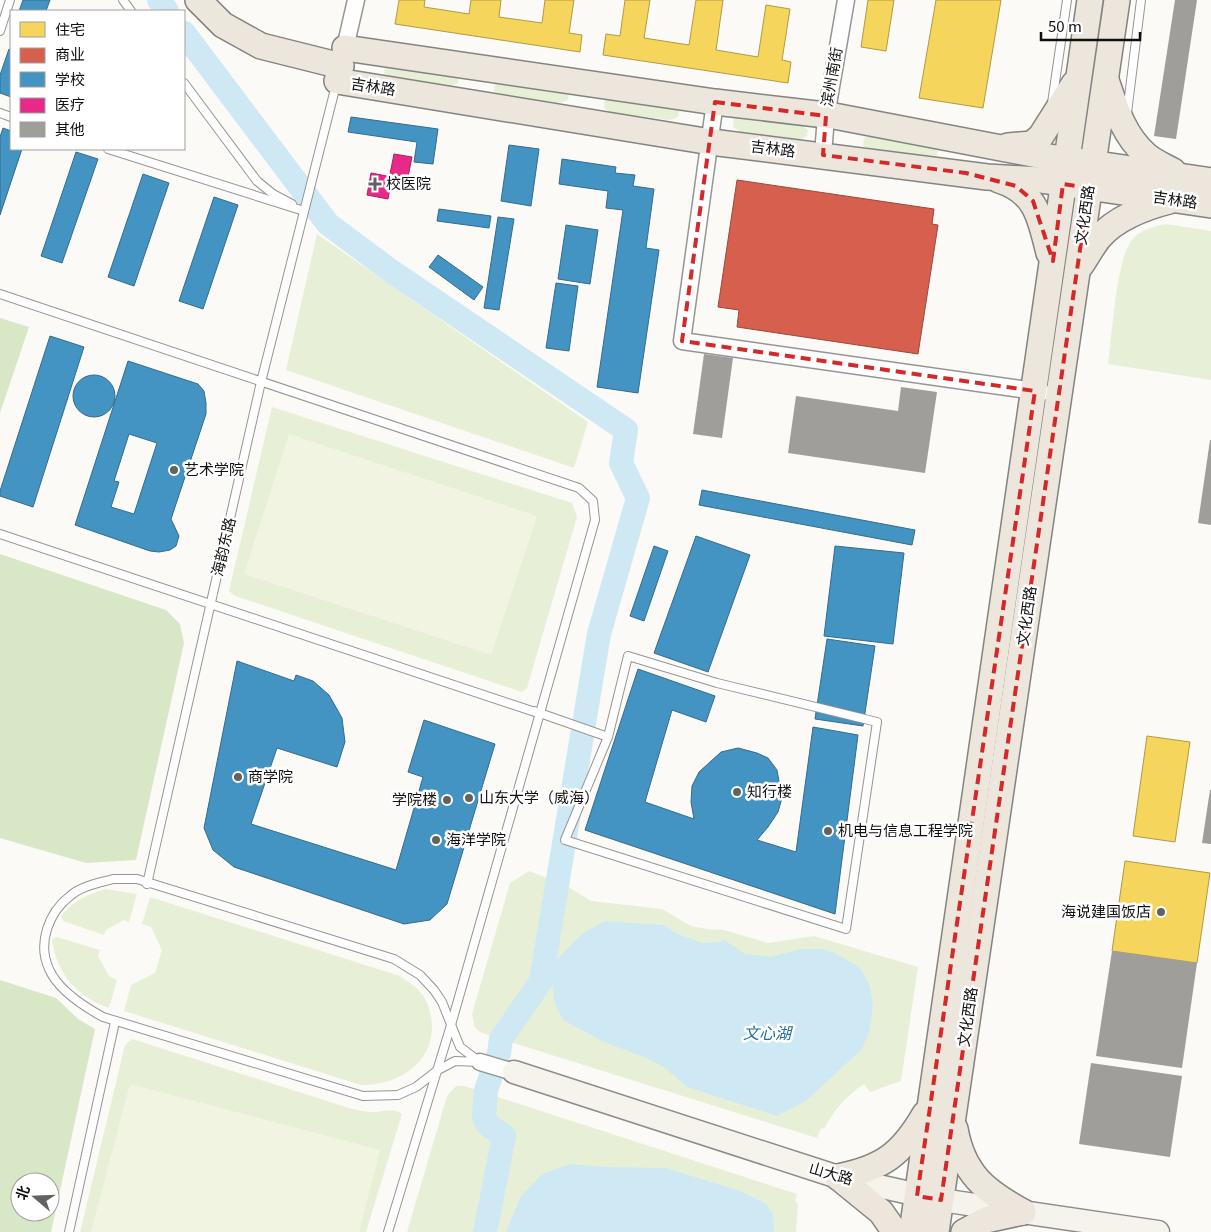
<svg xmlns="http://www.w3.org/2000/svg" width="1211" height="1232" viewBox="0 0 1211 1232" font-family="Georgia,'Noto Sans SC',serif">
	<rect width="100%" height="100%" fill="#fbfaf6"/>
	<g fill="#e7f0d7">
		<polygon points="385,66 452,72 459,77 458,83 450,87 392,79 384,74"/>
		<polygon points="495,82 562,89 569,94 568,100 559,103 502,96 494,91"/>
		<polygon points="613,97 672,105 679,111 678,117 670,120 612,113 604,108 605,99"/>
		<polygon points="742,116 801,125 808,130 807,136 799,140 741,132 733,127 734,119"/>
		<polygon points="872,135 931,144 938,149 937,155 929,159 871,151 863,146 864,138"/>
		<path d="M1166 224 1211 231V380L1108 364C1112 337 1116 259 1132 240 1141 229 1153 227 1166 224Z"/>
		<polygon points="317,234 588,422 574,468 286,370"/>
		<polygon points="272,407 572,503 577,517 527,688 522,692 235,596 229,591"/>
		<path d="M529 871 565 885 591 901 662 909 691 926 707 929 724 930 768 943 814 936 918 967 901 1081 870 1092 864 1084C846 1096 834 1110 824 1129L821 1128 817 1138 482 1033 475 1028 472 1014 510 883Z"/>
		<path d="M106 889 137 894 129 922 124 920 106 930 104 935 63 921 61 916C73 901 88 894 106 889Z"/>
		<path d="M150 897 400 976C407 981 416 986 421 993 429 1003 431 1013 432 1025 433 1065 396 1086 361 1085L124 1011 131 985 155 973 162 950 151 927 142 924Z"/>
		<path d="M57 937 100 950 98 956 109 976 117 980 109 1008C77 997 56 973 52 939Z"/>
		<path d="M132 1039 349 1108C357 1110 365 1112 374 1112 385 1112 392 1107 402 1114L366 1232H80L125 1045Z"/>
		<polygon points="456,1086 464,1086 797,1194 795,1201 798,1203 796,1232 407,1232 447,1096"/>
	</g>
	<g fill="#d8e7c6" fill-rule="evenodd">
		<polygon points="0,318 29,327 0,413"/>
		<polygon points="0,554 166,610 180,624 184,643 136,860 86,863 0,838"/>
		<path d="M0 980 56 998 78 1019 95 1029 51 1232H0ZM20 1182H50V1212H20Z"/>
	</g>
	<g fill="#f0f4e1">
		<polygon points="289,434 537,516 491,655 244,574"/>
		<polygon points="130,1084 380,1150 359,1232 91,1232"/>
	</g>
	<g fill="#cee9f4">
		<polygon points="605,921 663,925 678,934 702,943 721,942 723,939 745,954 770,957 801,949 823,949 835,953 860,968 869,984 873,1004 869,1033 862,1049 806,1101 777,1116 687,1087 666,1069 651,1060 602,1041 563,1020 555,1004 551,974 556,960 583,933"/>
		<polygon points="571,1164 603,1167 666,1168 743,1192 766,1204 773,1214 774,1232 506,1232 521,1196 542,1174"/>
	</g>
	<g fill="#f6d55c" stroke="#b19a45">
		<polygon points="399,0 425,0 424,7 469,14 471,0 501,0 499,17 542,23 545,0 574,0 569,33 582,35 580,52 395,24"/>
		<polygon points="625,0 650,0 644,38 689,45 696,0 723,0 716,50 758,57 766,5 790,9 782,60 791,62 788,83 603,55 606,34 620,36"/>
		<polygon points="868,0 894,0 886,51 861,47"/>
		<polygon points="936,0 1001,0 983,108 919,98"/>
		<polygon points="1147,736 1190,742 1175,842 1133,836"/>
		<polygon points="1125,861 1210,873 1197,963 1112,951"/>
	</g>
	<polygon fill="#d6604d" stroke="#9b483b" points="737,180 934,209 932,224 938,225 918,354 737,327 739,310 718,307"/>
	<g fill="#4393c3" stroke="#346c8d" fill-rule="evenodd">
		<polygon points="23,0 50,0 46,11 19,11"/>
		<polygon points="9,49 11,50 11,97 0,93 0,75"/>
		<polygon points="351,117 438,129 433,164 414,162 417,142 348,132"/>
		<polygon points="3,128 11,131 11,149 22,149 0,215 0,137"/>
		<polygon points="509,145 539,149 531,206 501,201"/>
		<polygon points="76,152 98,159 62,263 41,256"/>
		<polygon points="562,159 616,167 615,173 635,175 633,186 654,189 646,248 659,250 638,393 597,387 623,210 606,208 608,191 559,184"/>
		<polygon points="143,174 169,183 134,286 108,277"/>
		<polygon points="214,197 238,205 203,309 179,301"/>
		<polygon points="439,209 491,216 489,228 437,221"/>
		<polygon points="498,217 514,219 499,310 484,308"/>
		<polygon points="566,225 598,230 590,284 558,279"/>
		<polygon points="438,255 483,287 474,300 429,267"/>
		<polygon points="556,283 578,286 569,351 546,348"/>
		<polygon points="50,336 84,347 33,507 0,496 0,491"/>
		<path d="M128 361 198 384 204 391 206 403V414L171 519 179 536 176 546 170 550 159 552 150 551 75 525ZM129 434 157 443 134 514 111 507 119 482 114 481Z"/>
		<circle cx="94" cy="396" r="21"/>
		<polygon points="702,490 915,530 912,545 699,505"/>
		<polygon points="696,536 750,555 708,672 654,653"/>
		<polygon points="654,546 668,551 644,621 630,616"/>
		<polygon points="835,546 904,553 893,644 824,636"/>
		<polygon points="827,639 875,646 863,726 815,719"/>
		<polygon points="237,661 294,681 296,675 313,681 329,695 342,718 345,742 337,767 277,748 251,824 396,870 423,777 408,772 424,720 495,744 447,904 430,920 404,924 234,867 213,850 204,828"/>
		<polygon points="638,669 715,696 706,722 672,710 645,802 694,819 691,802 692,786 699,772 721,752 738,748 757,753 768,758 777,770 782,798 778,812 768,827 757,840 796,852 813,727 858,735 835,914 585,830"/>
	</g>
	<g fill="#e7298a" stroke="#a62265">
		<polygon points="394,154 412,157 408,177 390,174"/>
		<polygon points="371,173 392,177 388,199 367,195"/>
	</g>
	<g fill="none" stroke-linecap="round" stroke-linejoin="round">
		<g stroke="#cee9f4" stroke-width="24">
			<polyline points="159,0 167,11"/>
			<polyline points="184,33 328,224 391,271 626,430 621,463 638,498 599,634 541,981 501,1039 499,1053 486,1090 484,1118 488,1125 504,1136 485,1232"/>
		</g>
	</g>
	<g fill="#9f9e9b">
		<polygon points="1175,0 1197,0 1176,139 1154,136"/>
		<polygon points="704,354 733,358 722,438 693,434"/>
		<polygon points="901,387 937,392 925,473 788,453 796,396 898,411"/>
		<polygon points="1210,440 1211,440 1211,525 1198,523"/>
		<polygon points="1210,790 1211,790 1211,844 1202,843"/>
		<polygon points="1112,951 1197,963 1182,1068 1096,1056"/>
		<polygon points="1091,1063 1182,1076 1170,1157 1079,1144"/>
	</g>
	<g fill="none" stroke-linecap="round" stroke-linejoin="round">
		<defs>
			<g id="service">
				<polyline points="123,0 131,11"/>
				<polyline points="0,31 10,0"/>
				<polyline points="184,83 257,181 273,194 292,204"/>
				<polyline points="1052,103 1067,0"/>
				<polyline points="0,113 11,117"/>
				<polyline points="1127,113 1141,0"/>
				<polyline points="108,149 304,211"/>
				<polyline points="0,294 579,488 593,501 595,520 451,1025 388,1232"/>
				<polyline points="0,534 538,713"/>
				<polyline points="534,711 608,737 628,656 717,683 877,722 846,929 565,840 608,737"/>
				<path d="M113 879H137L394 959 420 975 434 990 442 1002 460 1047 480 1062 455 1061 438 1070 416 1087 398 1095 363 1096 103 1017C83 1006 58 990 49 969 37 943 49 912 70 896 81 886 99 883 113 879Z"/>
				<polyline points="147,884 261,382 336,85"/>
				<polyline points="69,1232 115,1022"/>
			</g>
			<g id="minor">
				<polyline points="345,48 356,0"/>
				<polyline points="715,102 682,341 1042,392"/>
				<polyline points="823,155 826,116 846,0"/>
				<polyline points="480,1062 514,1072"/>
			</g>
			<polyline id="secondary" points="514,1072 838,1177 941,1200 1158,1232"/>
			<g id="primary">
				<polyline points="198,0 223,25 261,46 341,66"/>
				<polyline points="345,48 715,102 834,116 1043,156 1211,181"/>
				<path d="M1106 80C1115 107 1124 136 1146 155 1154 162 1164 166 1173 171"/>
				<polyline points="337,81 711,142 987,177 1040,180 1211,205"/>
				<polyline points="1008,146 1032,144 1041,136 1074,84"/>
				<path d="M999 180C1037 192 1040 218 1049 253"/>
				<path d="M1081 265C1087 256 1092 247 1098 239 1114 219 1145 207 1169 201"/>
				<path d="M955 1129C963 1174 985 1191 1023 1212"/>
				<path d="M838 1177C883 1168 902 1154 925 1114"/>
				<polyline points="838,1177 881,1212 895,1232"/>
				<polyline points="912,1232 1090,0"/>
				<polyline points="936,1232 1117,0"/>
				<polyline points="964,1232 986,1220 1023,1212"/>
			</g>
		</defs>
		<use href="#service" stroke="#969594" stroke-width="10"/>
		<use href="#minor" stroke="#969594" stroke-width="19"/>
		<use href="#secondary" stroke="#8c8c8a" stroke-width="25"/>
		<use href="#primary" stroke="#838381" stroke-width="28"/>
		<use href="#service" stroke="#fefefe" stroke-width="8"/>
		<use href="#minor" stroke="#fefefe" stroke-width="16"/>
		<use href="#secondary" stroke="#f5f3ec" stroke-width="22"/>
		<use href="#primary" stroke="#ece6dc" stroke-width="25"/>
	</g>
	<path fill="none" stroke="#d62828" stroke-width="4" stroke-dasharray="10 6" stroke-linejoin="round" d="M715 102 826 116 823 155 966 173 1016 186 1033 201 1053 261 1063 184 1089 188 941 1200 917 1196 1035 391 682 341Z"/>
	<g fill="#626260" stroke="#fff" stroke-width="2">
		<path d="M372.5 176.5h5v5h5v5h-5v5h-5v-5h-5v-5h5z"/>
		<circle cx="174" cy="470" r="5"/>
		<circle cx="238" cy="777" r="5"/>
		<circle cx="737" cy="792" r="5"/>
		<circle cx="469" cy="798" r="5"/>
		<circle cx="447" cy="800" r="5"/>
		<circle cx="828" cy="831" r="5"/>
		<circle cx="436" cy="840" r="5"/>
		<circle cx="1161" cy="912" r="5"/>
	</g>
	<g text-anchor="middle" stroke-width="5" stroke-linejoin="round" paint-order="stroke">
		<g font-size="15" fill="#101010" stroke="#fff">
			<text transform="translate(832 77) rotate(-80)" y="5">滨州南街</text>
			<text transform="translate(373 87) rotate(9)" y="5">吉林路</text>
			<text transform="translate(773 149) rotate(7)" y="5">吉林路</text>
			<text transform="translate(1175 200) rotate(8)" y="5">吉林路</text>
			<text transform="translate(1085 215) rotate(-82)" y="5">文化西路</text>
			<text transform="translate(224 547) rotate(-77)" y="5">海韵东路</text>
			<text transform="translate(1027 616) rotate(-82)" y="5">文化西路</text>
			<text transform="translate(968 1017) rotate(-82)" y="5">文化西路</text>
			<text transform="translate(831 1174) rotate(16)" y="5">山大路</text>
		</g>
		<g font-size="15" fill="#101010" stroke="#fff" text-anchor="start">
			<text x="386" y="189">校医院</text>
			<text x="184" y="475">艺术学院</text>
			<text x="248" y="782">商学院</text>
			<text x="747" y="797">知行楼</text>
			<text x="479" y="803">山东大学（威海）</text>
			<text x="437" y="805" text-anchor="end">学院楼</text>
			<text x="838" y="836">机电与信息工程学院</text>
			<text x="446" y="845">海洋学院</text>
			<text x="1151" y="917" text-anchor="end">海说建国饭店</text>
		</g>
		<g font-size="16" font-style="italic" fill="#206e9b" stroke="#fff">
			<text x="767" y="1039">文心湖</text>
		</g>
	</g>
	<rect x="10" y="10" width="175" height="140" fill="#ffffff" stroke="#9f9f9f"/>
	<rect x="20" y="22" width="25" height="15" fill="#f6d55c" stroke="#9f9f9f"/>
	<text x="55" y="35" font-size="15" fill="#101010">住宅</text>
	<rect x="20" y="48" width="25" height="15" fill="#d6604d" stroke="#9f9f9f"/>
	<text x="55" y="60" font-size="15" fill="#101010">商业</text>
	<rect x="20" y="72" width="25" height="15" fill="#4393c3" stroke="#9f9f9f"/>
	<text x="55" y="85" font-size="15" fill="#101010">学校</text>
	<rect x="20" y="98" width="25" height="15" fill="#e7298a" stroke="#9f9f9f"/>
	<text x="55" y="110" font-size="15" fill="#101010">医疗</text>
	<rect x="20" y="122" width="25" height="15" fill="#9f9e9b" stroke="#9f9f9f"/>
	<text x="55" y="135" font-size="15" fill="#101010">其他</text>
	<g transform="translate(35 1197) rotate(289)"><circle r="24" fill="#ffffff" stroke="#9f9f9f"/>
	<path d="M0-4L9 19L0 12L-9 19Z" fill="#626260"/>
	<text y="-8" font-size="14" font-weight="bold" text-anchor="middle" fill="#101010">北</text>
	</g>
	<path d="M1041 32v8h99v-8" fill="none" stroke="#101010" stroke-width="2.5"/>
	<text x="1048" y="32" font-size="15" fill="#101010" stroke="#ffffff" stroke-width="4" paint-order="stroke">50 m</text>
</svg>
